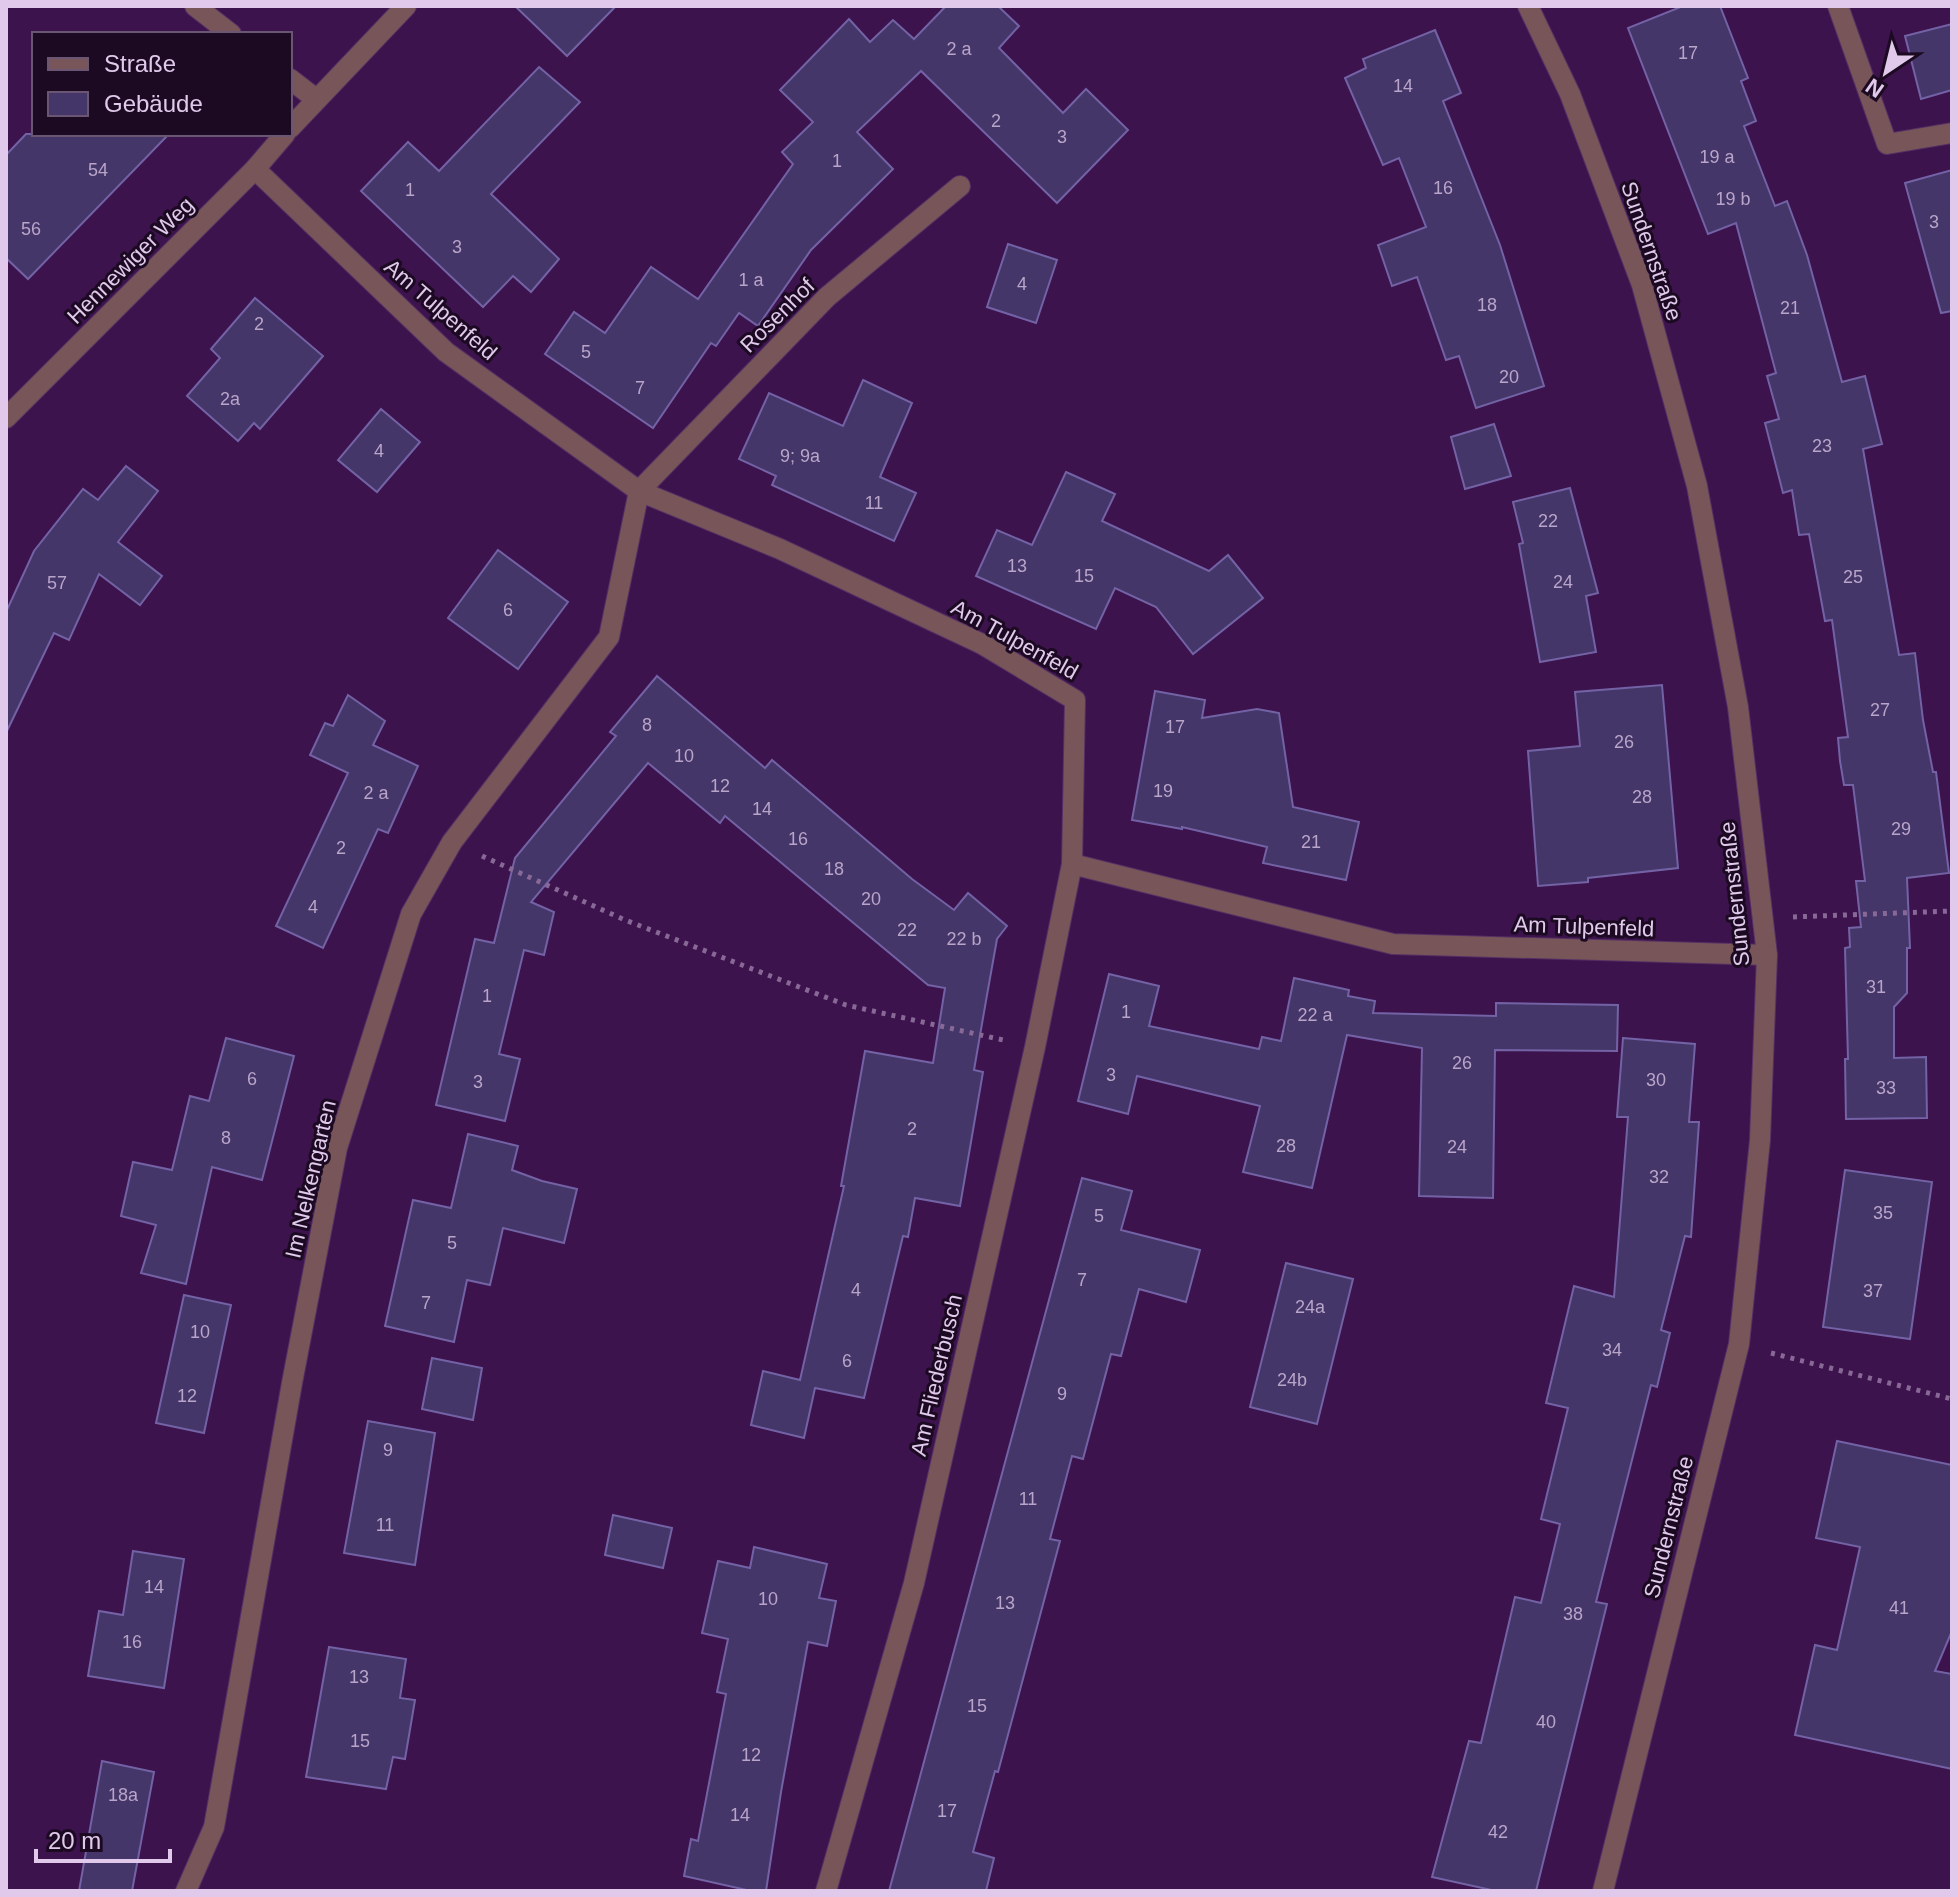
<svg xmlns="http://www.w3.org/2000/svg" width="1958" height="1897" viewBox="0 0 1958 1897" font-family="Helvetica,sans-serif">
	<rect width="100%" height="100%" fill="#3c134c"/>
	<g fill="#443668" stroke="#7362a5" stroke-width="2">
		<polygon points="515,6 616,6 567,56"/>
		<polygon points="946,6 998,6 1019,26 999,48 1063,113 1086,89 1128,130 1057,203 921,71 857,132 893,169 811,250 758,326 739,313 716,346 711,343 653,428 545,354 574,312 605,333 651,267 698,299 793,164 782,152 813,122 780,90 849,19 870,42 893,20 914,39"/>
		<polygon points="1683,6 1720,6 1748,78 1741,81 1756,121 1744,126 1775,206 1787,201 1807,255 1842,382 1865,376 1882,444 1863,449 1899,655 1915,653 1923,720 1933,772 1936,772 1949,873 1907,878 1910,948 1907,948 1907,993 1894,1007 1894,1058 1926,1057 1927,1118 1846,1119 1845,1059 1848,1059 1845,948 1850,947 1849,928 1861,927 1856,881 1865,881 1853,785 1844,785 1840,761 1838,738 1848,737 1832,620 1825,621 1809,534 1799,535 1792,490 1783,493 1765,423 1779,419 1767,376 1776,373 1736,223 1708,234 1628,28"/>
		<polygon points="1952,24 1952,90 1921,99 1905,36"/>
		<polygon points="1435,30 1461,93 1443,101 1500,245 1544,386 1476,408 1459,356 1446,360 1417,277 1392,286 1378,245 1426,227 1399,158 1383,165 1345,78 1366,68 1363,59"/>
		<polygon points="539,67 580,102 491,194 559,259 531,292 513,276 483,307 361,191 408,142 439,171"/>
		<polygon points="26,134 169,134 28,279 6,258 6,155"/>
		<polygon points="1952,170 1952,311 1941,313 1905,183"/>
		<polygon points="1008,244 1057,260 1036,323 987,307"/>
		<polygon points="255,298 323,356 260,429 254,423 238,441 187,396 220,358 211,349"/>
		<polygon points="863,380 912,403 880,477 916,493 894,541 772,485 776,476 739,459 769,393 843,426"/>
		<polygon points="381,409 420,442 377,492 338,460"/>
		<polygon points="1494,424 1511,476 1465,489 1451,437"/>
		<polygon points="126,466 158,491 118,542 162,576 140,605 99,574 69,640 54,633 6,733 6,612 34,551 83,489 98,500"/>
		<polygon points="1066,472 1115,494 1102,521 1209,571 1228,555 1263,598 1193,654 1156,607 1115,588 1096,629 976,576 997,530 1032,545"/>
		<polygon points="1570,488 1598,593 1586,596 1596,652 1540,662 1519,544 1523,543 1513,502"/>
		<polygon points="498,550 568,602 518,669 448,618"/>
		<polygon points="657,676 765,768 772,760 912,879 954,910 968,893 1007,926 997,939 987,995 974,1070 983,1072 960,1206 915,1198 908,1237 903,1236 864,1398 815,1388 804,1438 751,1425 763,1371 800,1380 844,1186 841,1186 865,1051 933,1063 945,988 928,985 725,816 720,823 648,763 531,902 554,912 544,955 524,950 499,1054 520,1059 505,1121 436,1105 475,939 494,943 515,858 616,736 610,732"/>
		<polygon points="1662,685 1678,868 1588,878 1588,882 1538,886 1528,751 1580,746 1575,692"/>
		<polygon points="1155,691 1205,700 1202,718 1257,709 1279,713 1293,807 1359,822 1346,880 1263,863 1267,847 1182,827 1182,829 1132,820"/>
		<polygon points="348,695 385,721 373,745 418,766 388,833 378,829 323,948 276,926 348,773 310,755 325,723 333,726"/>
		<polygon points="1109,974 1159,986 1149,1026 1259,1049 1262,1037 1281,1041 1294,978 1349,990 1348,996 1375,1001 1373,1013 1496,1016 1496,1003 1618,1005 1617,1051 1495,1050 1493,1198 1419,1196 1422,1048 1347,1035 1312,1188 1243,1172 1260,1106 1137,1076 1128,1114 1078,1101"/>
		<polygon points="226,1038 294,1056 262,1180 212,1167 186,1284 141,1273 156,1225 121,1216 133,1162 172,1170 190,1096 209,1101"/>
		<polygon points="1623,1038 1695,1044 1689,1122 1699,1122 1691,1237 1685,1236 1661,1330 1670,1333 1657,1387 1651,1385 1596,1602 1607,1604 1536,1891 1496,1891 1432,1877 1469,1741 1481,1743 1515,1597 1541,1603 1560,1524 1541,1519 1568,1408 1546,1403 1574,1286 1614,1297 1628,1117 1617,1117"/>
		<polygon points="468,1134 518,1146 512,1170 542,1181 577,1189 564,1243 503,1228 490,1285 467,1280 454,1342 385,1326 413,1200 451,1208"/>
		<polygon points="1845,1170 1932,1182 1910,1339 1823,1327"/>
		<polygon points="1082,1178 1132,1191 1121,1230 1200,1250 1186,1302 1139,1289 1121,1356 1111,1354 1083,1459 1072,1456 1050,1539 1060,1541 998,1772 995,1771 973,1852 994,1858 986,1891 889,1891"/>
		<polygon points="1286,1263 1353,1279 1317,1424 1250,1407"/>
		<polygon points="184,1295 231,1305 204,1433 156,1423"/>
		<polygon points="432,1358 482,1368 473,1420 422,1409"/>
		<polygon points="368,1421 435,1433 415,1565 344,1553"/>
		<polygon points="1837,1441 1952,1465 1952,1631 1935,1671 1952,1674 1952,1769 1795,1735 1815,1645 1837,1650 1860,1547 1816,1538"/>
		<polygon points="613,1515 672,1528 663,1568 605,1555"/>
		<polygon points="754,1547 827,1564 819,1598 836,1601 827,1646 808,1642 781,1792 766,1891 751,1891 684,1876 691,1839 698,1841 726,1694 717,1692 728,1639 702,1633 718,1561 750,1568"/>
		<polygon points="133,1551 184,1559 164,1688 88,1676 99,1611 123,1615"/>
		<polygon points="329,1647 406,1659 400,1698 415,1700 405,1759 393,1757 386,1789 306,1777"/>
		<polygon points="102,1761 154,1772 132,1891 79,1891"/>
	</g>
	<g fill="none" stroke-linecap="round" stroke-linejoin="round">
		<defs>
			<g id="minor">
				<polyline points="195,6 231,34"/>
				<polyline points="1528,6 1570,94 1642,285 1697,486 1738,707 1767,955 1760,1140 1739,1344 1603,1891"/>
				<polyline points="1838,6 1887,144 1952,133"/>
				<polyline points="290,79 316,99"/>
				<polyline points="290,128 406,6"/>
				<polyline points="255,169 446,352 639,491 780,549 982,644 1075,700 1072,864 1393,944 1767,955"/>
				<polyline points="6,418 255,169 285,134"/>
				<polyline points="186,1891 214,1827 292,1383 337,1148 411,914 452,842 609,637 639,491 827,297 960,186"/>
				<polyline points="826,1891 914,1583 1035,1047 1072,864"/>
			</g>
		</defs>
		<use href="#minor" stroke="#563065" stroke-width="22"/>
		<g stroke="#886896" stroke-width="5" stroke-dasharray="4 6" stroke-linecap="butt">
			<polyline points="482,856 625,920 846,1005 1003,1040"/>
			<polyline points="1793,917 1952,911"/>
			<polyline points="1771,1353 1952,1399"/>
		</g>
		<use href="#minor" stroke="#785558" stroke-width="20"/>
	</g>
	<g text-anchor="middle" stroke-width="6" stroke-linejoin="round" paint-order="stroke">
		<g font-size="18" fill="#b9a4ca">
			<text x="959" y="55">2 a</text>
			<text x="1688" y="59">17</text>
			<text x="1403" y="92">14</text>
			<text x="996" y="127">2</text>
			<text x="1062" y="143">3</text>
			<text x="1717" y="163">19 a</text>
			<text x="837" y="167">1</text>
			<text x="98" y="176">54</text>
			<text x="1443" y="194">16</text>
			<text x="410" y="196">1</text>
			<text x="1733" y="205">19 b</text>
			<text x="1934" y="228">3</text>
			<text x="31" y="235">56</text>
			<text x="457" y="253">3</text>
			<text x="751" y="286">1 a</text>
			<text x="1022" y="290">4</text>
			<text x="1487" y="311">18</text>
			<text x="1790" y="314">21</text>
			<text x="259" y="330">2</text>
			<text x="586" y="358">5</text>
			<text x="1509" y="383">20</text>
			<text x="640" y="394">7</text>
			<text x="230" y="405">2a</text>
			<text x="1822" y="452">23</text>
			<text x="379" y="457">4</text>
			<text x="800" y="462">9; 9a</text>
			<text x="874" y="509">11</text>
			<text x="1548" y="527">22</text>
			<text x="1017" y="572">13</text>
			<text x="1084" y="582">15</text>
			<text x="1853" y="583">25</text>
			<text x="1563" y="588">24</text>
			<text x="57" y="589">57</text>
			<text x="508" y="616">6</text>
			<text x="1880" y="716">27</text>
			<text x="647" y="731">8</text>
			<text x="1175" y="733">17</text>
			<text x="1624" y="748">26</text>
			<text x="684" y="762">10</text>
			<text x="720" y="792">12</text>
			<text x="1163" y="797">19</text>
			<text x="376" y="799">2 a</text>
			<text x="1642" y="803">28</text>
			<text x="762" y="815">14</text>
			<text x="1901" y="835">29</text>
			<text x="798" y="845">16</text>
			<text x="1311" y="848">21</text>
			<text x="341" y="854">2</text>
			<text x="834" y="875">18</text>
			<text x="871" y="905">20</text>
			<text x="313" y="913">4</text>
			<text x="907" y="936">22</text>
			<text x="964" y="945">22 b</text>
			<text x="1876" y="993">31</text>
			<text x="487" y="1002">1</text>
			<text x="1126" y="1018">1</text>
			<text x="1315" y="1021">22 a</text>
			<text x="1462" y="1069">26</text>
			<text x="1111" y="1081">3</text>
			<text x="252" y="1085">6</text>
			<text x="1656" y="1086">30</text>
			<text x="478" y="1088">3</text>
			<text x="1886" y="1094">33</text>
			<text x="912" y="1135">2</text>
			<text x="226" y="1144">8</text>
			<text x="1286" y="1152">28</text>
			<text x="1457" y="1153">24</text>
			<text x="1659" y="1183">32</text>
			<text x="1883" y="1219">35</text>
			<text x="1099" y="1222">5</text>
			<text x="452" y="1249">5</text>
			<text x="1082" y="1286">7</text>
			<text x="856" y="1296">4</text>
			<text x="1873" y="1297">37</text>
			<text x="426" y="1309">7</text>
			<text x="1310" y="1313">24a</text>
			<text x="200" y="1338">10</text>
			<text x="1612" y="1356">34</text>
			<text x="847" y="1367">6</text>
			<text x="1292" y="1386">24b</text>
			<text x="1062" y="1400">9</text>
			<text x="187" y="1402">12</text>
			<text x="388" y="1456">9</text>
			<text x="1028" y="1505">11</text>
			<text x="385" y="1531">11</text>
			<text x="154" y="1593">14</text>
			<text x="768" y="1605">10</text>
			<text x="1005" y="1609">13</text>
			<text x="1899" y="1614">41</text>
			<text x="1573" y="1620">38</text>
			<text x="132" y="1648">16</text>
			<text x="359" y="1683">13</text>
			<text x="977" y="1712">15</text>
			<text x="1546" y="1728">40</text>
			<text x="360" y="1747">15</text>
			<text x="751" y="1761">12</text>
			<text x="123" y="1801">18a</text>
			<text x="947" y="1817">17</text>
			<text x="740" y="1821">14</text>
			<text x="1498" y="1838">42</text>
		</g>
		<g font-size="22" fill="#e0c9eb" stroke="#1b0a22">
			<text transform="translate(1652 251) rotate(71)" y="8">Sundernstraße</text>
			<text transform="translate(130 260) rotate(-45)" y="8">Hennewiger Weg</text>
			<text transform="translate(441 309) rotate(41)" y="8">Am Tulpenfeld</text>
			<text transform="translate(777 315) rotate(-45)" y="8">Rosenhof</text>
			<text transform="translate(1015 639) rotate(29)" y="8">Am Tulpenfeld</text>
			<text transform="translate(1734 894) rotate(-96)" y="8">Sundernstraße</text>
			<text transform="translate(1584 926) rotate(2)" y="8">Am Tulpenfeld</text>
			<text transform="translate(310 1179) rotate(-77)" y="8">Im Nelkengarten</text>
			<text transform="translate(936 1375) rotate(-77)" y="8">Am Fliederbusch</text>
			<text transform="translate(1668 1527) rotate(-76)" y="8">Sundernstraße</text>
		</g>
	</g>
	<rect width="1958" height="1897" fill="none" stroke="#e0c9eb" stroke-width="16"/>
	<rect x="32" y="32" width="260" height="104" fill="#1b0a22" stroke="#6a5672" stroke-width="2"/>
	<rect x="48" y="58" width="40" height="12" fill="#785558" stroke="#6a5672" stroke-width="2"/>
	<text x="104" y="72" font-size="24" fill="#e0c9eb">Straße</text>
	<rect x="48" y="92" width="40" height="24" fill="#443668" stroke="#6a5672" stroke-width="2"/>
	<text x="104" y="112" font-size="24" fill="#e0c9eb">Gebäude</text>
	<g transform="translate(1886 72) rotate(215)" stroke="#1b0a22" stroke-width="6" paint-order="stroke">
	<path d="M0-6L14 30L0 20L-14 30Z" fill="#e0c9eb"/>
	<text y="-12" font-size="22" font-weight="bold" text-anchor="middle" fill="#e0c9eb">N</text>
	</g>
	<path d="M36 1849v12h134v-12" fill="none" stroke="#e0c9eb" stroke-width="4"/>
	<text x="48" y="1849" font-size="24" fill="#e0c9eb" stroke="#1b0a22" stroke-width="6" paint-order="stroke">20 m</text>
</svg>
